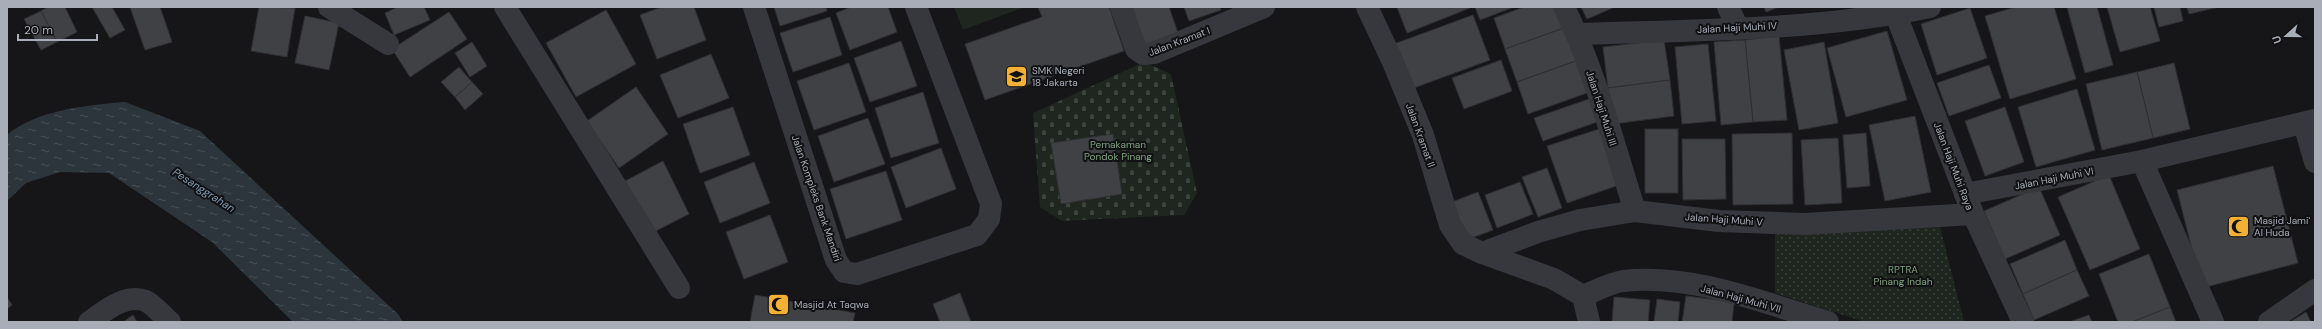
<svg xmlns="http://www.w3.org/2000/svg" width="2322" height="329" viewBox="0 0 2322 329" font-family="'DM Sans',sans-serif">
	<defs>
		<pattern id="cemetery-stones" width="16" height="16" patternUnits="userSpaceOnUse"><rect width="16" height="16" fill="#1e261f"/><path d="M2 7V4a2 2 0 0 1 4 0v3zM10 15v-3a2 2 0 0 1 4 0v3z" fill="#3c433d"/></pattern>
		<pattern id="park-dots" width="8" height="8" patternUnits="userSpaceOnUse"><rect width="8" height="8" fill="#1e261f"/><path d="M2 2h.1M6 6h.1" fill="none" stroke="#3c433d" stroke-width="1.8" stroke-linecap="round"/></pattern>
		<pattern id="water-ripples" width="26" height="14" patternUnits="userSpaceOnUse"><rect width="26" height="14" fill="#2c353c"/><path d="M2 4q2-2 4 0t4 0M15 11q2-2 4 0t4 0" fill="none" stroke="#485056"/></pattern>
	</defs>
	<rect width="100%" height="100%" fill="#161618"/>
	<polygon fill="#1e261f" points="954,7 1025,7 963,30"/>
	<polygon fill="url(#cemetery-stones)" points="1144,62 1171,74 1197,193 1184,215 1062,221 1040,207 1033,113"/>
	<polygon fill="url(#park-dots)" points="1940,227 1964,322 1865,322 1775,293 1775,234"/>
	<path fill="url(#water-ripples)" d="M125 102 200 131 398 314 403 322H293L212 242 109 173 60 172 26 183 7 201V135C36 110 88 105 125 102Z"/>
	<g fill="#404145" stroke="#303034">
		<polygon points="48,7 65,7 77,32 57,42 41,11"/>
		<polygon points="92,7 112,7 125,30 110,38"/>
		<polygon points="130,7 160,7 172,42 145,50"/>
		<polygon points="259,7 295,8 287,57 251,51"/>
		<polygon points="398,7 424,7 430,20 394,35 385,13"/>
		<polygon points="662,7 694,7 706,40 657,59 640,15"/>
		<polygon points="774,7 826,7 827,11 780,26"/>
		<polygon points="851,7 888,7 897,32 850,50 836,13"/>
		<polygon points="1038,7 1109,7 1124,51 985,100 965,44 1042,17"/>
		<polygon points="1132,7 1169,7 1178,33 1144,45"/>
		<polygon points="1184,7 1220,7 1221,10 1189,21"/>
		<polygon points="1397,7 1470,7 1470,8 1407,33"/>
		<polygon points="1475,7 1514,7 1480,20"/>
		<polygon points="1524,7 1556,7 1564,28 1505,49 1494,18"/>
		<polygon points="1581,7 1615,7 1587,19"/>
		<polygon points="1764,7 1779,7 1766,12"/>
		<polygon points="2016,7 2054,7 2076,79 2010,99 1985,16"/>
		<polygon points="2067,7 2097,7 2113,65 2085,73"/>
		<polygon points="2107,7 2150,7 2160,41 2120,52"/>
		<polygon points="2154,7 2180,7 2183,21 2159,27"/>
		<polygon points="2187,7 2219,7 2189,14"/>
		<polygon points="1970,8 1987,58 1937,75 1921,24"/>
		<polygon points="606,10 636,64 576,97 546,43"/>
		<polygon points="41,11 57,42 41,50 24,19"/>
		<polygon points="449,12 467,39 410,77 392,49"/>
		<polygon points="1473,15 1490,60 1411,89 1394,44"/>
		<polygon points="305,16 339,23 329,70 295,63"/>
		<polygon points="830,17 842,55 793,72 780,33"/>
		<polygon points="1564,28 1576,61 1517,82 1505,49"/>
		<polygon points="1887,31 1907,100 1846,117 1827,48"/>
		<polygon points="1779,36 1787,120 1753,122 1745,40"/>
		<polygon points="1664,40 1670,80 1608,88 1603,47"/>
		<polygon points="1745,40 1753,122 1721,125 1714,42"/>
		<polygon points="901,41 917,86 870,102 854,58"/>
		<polygon points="472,42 487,66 470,77 455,53"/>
		<polygon points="1824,42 1838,123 1799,130 1784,50"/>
		<polygon points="1708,44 1716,121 1682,124 1675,47"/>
		<polygon points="711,54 729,98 678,118 660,75"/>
		<polygon points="1501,60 1512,91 1464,109 1452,78"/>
		<polygon points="1576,61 1587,93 1528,114 1517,82"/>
		<polygon points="849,63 866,112 814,130 797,81"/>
		<polygon points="2174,63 2190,129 2153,138 2137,72"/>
		<polygon points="1989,65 2001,98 1949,116 1937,83"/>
		<polygon points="459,67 472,82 455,97 441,82"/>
		<polygon points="2137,72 2153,138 2102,150 2086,84"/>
		<polygon points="1670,80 1674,116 1613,124 1608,88"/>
		<polygon points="472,82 483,94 465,110 455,97"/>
		<polygon points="636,87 668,134 619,168 587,121"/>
		<polygon points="2077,89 2095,150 2036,167 2018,107"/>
		<polygon points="923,92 939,143 891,158 875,108"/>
		<polygon points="1589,99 1597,122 1543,141 1534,118"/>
		<polygon points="733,107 750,155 700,173 683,124"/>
		<polygon points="2005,107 2024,162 1985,176 1965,121"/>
		<polygon points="1915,116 1931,192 1885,201 1869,125"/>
		<polygon points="868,118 885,164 834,182 818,136"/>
		<polygon points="1602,128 1622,184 1567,203 1547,146"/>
		<rect x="1645" y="129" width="33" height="64"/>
		<polygon points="1792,133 1793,204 1733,205 1732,134"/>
		<polygon points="1866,133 1870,186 1847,188 1843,135"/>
		<polygon points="1113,134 1122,194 1061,204 1051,143"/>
		<polygon points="1838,138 1842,203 1805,205 1801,140"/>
		<polygon points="1682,139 1725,139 1726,199 1683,200"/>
		<polygon points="941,148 956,189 906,208 891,167"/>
		<polygon points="663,161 689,214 652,233 625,181"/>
		<polygon points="754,162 770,203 720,223 704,182"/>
		<polygon points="2273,166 2298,263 2202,288 2177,190"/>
		<polygon points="1547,168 1562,208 1538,217 1522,177"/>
		<polygon points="886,171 902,220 846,239 830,189"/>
		<polygon points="2109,175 2140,249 2090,270 2058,197"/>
		<polygon points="1520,182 1533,214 1497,228 1485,195"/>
		<polygon points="2039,187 2060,235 2005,259 1984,211"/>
		<polygon points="1478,192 1493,230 1466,240 1452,202"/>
		<polygon points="770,215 788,262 744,279 726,232"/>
		<polygon points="2065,240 2077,270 2023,294 2010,264"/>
		<polygon points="2149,254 2170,307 2132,322 2118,322 2099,274"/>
		<polygon points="2077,270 2089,296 2034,320 2023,294"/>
		<polygon points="960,293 971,322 940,322 933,304"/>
		<polygon points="755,295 855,313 853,322 750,322"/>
		<polygon points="1686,296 1734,302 1732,322 1682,322"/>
		<polygon points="7,297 12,305 7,309"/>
		<polygon points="1614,297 1650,300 1648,322 1612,322"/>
		<polygon points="1657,299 1680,302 1678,322 1654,322"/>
		<polygon points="2170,307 2176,322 2132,322"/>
		<polygon points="2306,312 2311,322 2290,322"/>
		<polygon points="133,315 137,322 123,322"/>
		<polygon points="2089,315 2092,322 2069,322"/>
	</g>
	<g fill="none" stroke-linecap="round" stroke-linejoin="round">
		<g stroke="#37383d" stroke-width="22">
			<polyline points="329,7 388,44"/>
			<polyline points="505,7 679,288"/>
			<polyline points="754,7 836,260 844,272 857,274 977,235 989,219 991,204 916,7"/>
			<polyline points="1121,7 1136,49 1143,54 1154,53 1264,7"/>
			<polyline points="1367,7 1393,62 1423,135 1450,225 1463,244 1482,253 1554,279 1583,296 1589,322"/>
			<path d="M1564 7C1595 71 1613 142 1635 211"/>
			<polyline points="1728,7 1738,28"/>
			<polyline points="1893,7 1973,214 2023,322"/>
			<path d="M1577 34C1692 30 1817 31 1930 7"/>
			<polyline points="2304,124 2315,162"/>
			<polyline points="2142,161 2213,322"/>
			<polyline points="1965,194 2142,161 2315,120"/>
			<polyline points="1482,253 1538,232 1580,220 1635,211 1719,221 1805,224 1973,214"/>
			<path d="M1583 296C1595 291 1610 283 1623 281 1692 273 1763 303 1828 322"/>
			<path d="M89 322C105 311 125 293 146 301 154 305 163 316 170 322"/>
			<polyline points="2269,322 2315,290"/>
		</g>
	</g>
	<defs>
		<symbol id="school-square" viewBox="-11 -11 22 22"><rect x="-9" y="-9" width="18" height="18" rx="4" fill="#f2b134" stroke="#111113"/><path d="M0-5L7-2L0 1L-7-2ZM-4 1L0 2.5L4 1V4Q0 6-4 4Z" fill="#111"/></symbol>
		<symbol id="mosque-square" viewBox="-11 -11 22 22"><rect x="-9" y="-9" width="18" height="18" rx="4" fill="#f2b134" stroke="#111113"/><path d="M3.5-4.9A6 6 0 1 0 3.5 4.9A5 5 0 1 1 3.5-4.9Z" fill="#111"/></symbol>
	</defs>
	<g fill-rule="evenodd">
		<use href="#school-square" x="1004" y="64" width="25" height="25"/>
		<use href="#mosque-square" x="2226" y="214" width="25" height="25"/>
		<use href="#mosque-square" x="766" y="292" width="25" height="25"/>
	</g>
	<g text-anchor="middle" stroke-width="4" stroke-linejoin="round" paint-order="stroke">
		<g font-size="10" fill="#a8adb8" stroke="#111113">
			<text transform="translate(1737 27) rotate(-3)" y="4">Jalan Haji Muhi IV</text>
			<text transform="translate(1179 41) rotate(-21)" y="4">Jalan Kramat I</text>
			<text transform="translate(1602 108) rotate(72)" y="4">Jalan Haji Muhi III</text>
			<text transform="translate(1421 135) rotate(70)" y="4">Jalan Kramat II</text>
			<text transform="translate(1954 166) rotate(69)" y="4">Jalan Haji Muhi Raya</text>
			<text transform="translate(2054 178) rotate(-11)" y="4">Jalan Haji Muhi VI</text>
			<text transform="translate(817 198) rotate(71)" y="4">Jalan Kompleks Bank Mandiri</text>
			<text transform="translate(1724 219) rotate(4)" y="4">Jalan Haji Muhi V</text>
			<text transform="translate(1741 298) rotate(15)" y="4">Jalan Haji Muhi VII</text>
		</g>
		<g font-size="10" fill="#a8adb8" stroke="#111113" text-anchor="start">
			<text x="1032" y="74">SMK Negeri<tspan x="1032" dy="12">18 Jakarta</tspan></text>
			<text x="2254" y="224">Masjid Jami'<tspan x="2254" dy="12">Al Huda</tspan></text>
			<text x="794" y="308">Masjid At Taqwa</text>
		</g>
		<g font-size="10" fill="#7fa381" stroke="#111113">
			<text x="1118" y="148">Pemakaman<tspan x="1118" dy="12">Pondok Pinang</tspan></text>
			<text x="1903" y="273">RPTRA<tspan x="1903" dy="12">Pinang Indah</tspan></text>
		</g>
		<g font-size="11" font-style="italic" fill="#7f9bb3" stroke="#111113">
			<text transform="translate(204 190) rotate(33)" y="4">Pesanggrahan</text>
		</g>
	</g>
	<rect width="2322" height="329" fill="none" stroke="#a8adb8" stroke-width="16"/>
	<g transform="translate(2286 36) rotate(249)" stroke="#111113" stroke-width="3" paint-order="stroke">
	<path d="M0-3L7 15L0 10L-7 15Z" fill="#a8adb8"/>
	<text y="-6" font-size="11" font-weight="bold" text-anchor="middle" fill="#a8adb8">U</text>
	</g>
	<path d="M18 34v6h79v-6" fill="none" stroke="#a8adb8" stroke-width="2"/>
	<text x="24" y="34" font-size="12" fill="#a8adb8" stroke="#111113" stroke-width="3" paint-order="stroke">20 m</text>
</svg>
